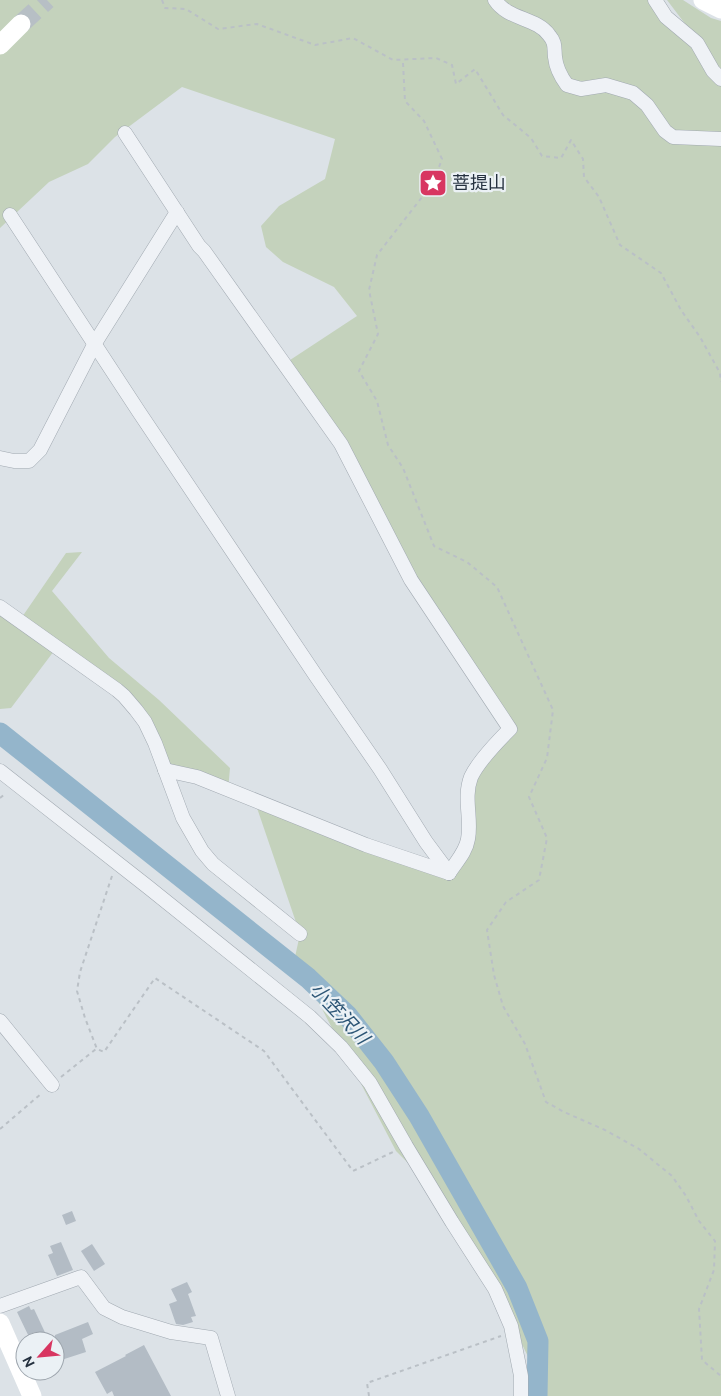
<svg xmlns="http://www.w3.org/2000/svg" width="721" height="1396" viewBox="0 0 721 1396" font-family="Ubuntu,'Noto Sans JP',sans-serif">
	<rect width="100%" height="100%" fill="#dce2e7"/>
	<g fill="#c4d2bc">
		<polygon points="0,0 661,0 666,17 721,84 721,1396 516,1396 537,1375 500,1299 415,1170 396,1151 295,957 300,934 256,805 449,873 467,841 471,777 510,729 411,580 341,444 284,364 357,316 334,287 283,262 266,247 261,226 279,206 325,179 335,139 182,87 115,137 88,164 49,182 0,228"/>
		<polygon points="667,0 683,0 711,18 721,21 721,71"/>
		<polygon points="82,552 52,591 109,658 159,700 230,768 228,790 170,771 148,715 57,647 11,708 0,709 0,610 20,620 66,553"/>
	</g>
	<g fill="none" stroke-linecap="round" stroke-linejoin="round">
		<polyline stroke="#94b5cb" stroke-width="21" points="0,733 308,978 347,1015 384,1062 419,1116 517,1288 538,1341 537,1396"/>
	</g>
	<g fill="#b3bcc5">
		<polygon points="72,1211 76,1221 66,1225 62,1215"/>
		<polygon points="61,1242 73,1270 57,1276 48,1255 53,1253 50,1246"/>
		<polygon points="92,1244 105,1264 94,1271 81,1251"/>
		<polygon points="187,1282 192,1292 188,1294 196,1316 191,1317 193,1322 183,1325 176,1324 169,1304 177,1301 171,1289"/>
		<polygon points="29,1306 31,1310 34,1309 49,1341 31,1341 17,1312"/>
		<polygon points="88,1322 93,1334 82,1339 86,1352 55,1362 55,1335"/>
		<polygon points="144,1345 171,1396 114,1396 112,1391 107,1394 95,1372 126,1356 125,1355"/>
	</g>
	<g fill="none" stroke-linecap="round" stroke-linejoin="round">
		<polyline stroke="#b7bfc5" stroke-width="19" stroke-dasharray="19 9" stroke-linecap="butt" points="21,24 47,0"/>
		<defs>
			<g id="street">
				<path d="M495 0C508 20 536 17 549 35 556 43 554 48 555 57 556 67 561 77 567 85L581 89 606 85 633 93 647 105 665 131 673 137 721 139"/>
				<polyline points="655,0 666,17 697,43 713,71 721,79"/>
				<path d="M125 133 199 246 204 251 341 444 411 580 510 729C498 741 478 762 471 777 463 798 472 819 468 839 466 852 456 862 449 873"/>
				<polyline points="10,215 139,412 316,676 380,769 426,842 449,873"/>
				<polyline points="0,458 14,461 29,461 40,450 95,343 177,212"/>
				<polyline points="0,607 117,690 124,696 136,710 145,722 155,743 183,818 202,851 213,864 300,934"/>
				<polyline points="165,770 197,777 366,845 449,873"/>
				<polyline points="0,771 148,887 310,1017 341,1047 370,1083 406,1146 452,1222 495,1289 511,1326 521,1376 521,1396"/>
				<polyline points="0,1021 52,1085"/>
				<polyline points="0,1306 81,1277 104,1308 122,1317 171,1332 211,1338 228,1396"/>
			</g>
		</defs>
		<use href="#street" stroke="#a1a9b1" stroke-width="15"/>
		<g stroke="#bac0c6" stroke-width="2" stroke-dasharray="4 4" stroke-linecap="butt">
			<polyline points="162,0 165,8 186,9 218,29 257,24 315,45 353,38 393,60 436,58 452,65 456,84 475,69 503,115 531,138 542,156 561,158 571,140 583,159 584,177 599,197 620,245 661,273 681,310 700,337 720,373 721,382"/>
			<polyline points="403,63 405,101 424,121 442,159 433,183 377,255 369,290 378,334 359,371 377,401 388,445 403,468 434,546 467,562 497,587 553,710 547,758 529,797 547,838 539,880 506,902 487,930 494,975 503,1006 525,1044 546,1102 564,1112 605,1130 639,1149 672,1176 686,1196 699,1221 715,1241 714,1270 699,1309 702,1360 721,1376"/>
			<polyline points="0,798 6,793"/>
			<polyline points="112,876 80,972 77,991 85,1018 97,1049 104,1052 155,978 264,1051 353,1171 395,1151"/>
			<polyline points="61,1077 96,1049"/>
			<polyline points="0,1129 42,1093"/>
			<polyline points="369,1396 367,1383 501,1336"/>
		</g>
		<use href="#street" stroke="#eff2f6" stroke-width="14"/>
		<g stroke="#fff" stroke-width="19">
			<polyline points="703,0 721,9"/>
			<polyline points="0,45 21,24"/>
			<polyline points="0,1323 32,1396"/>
		</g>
	</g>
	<defs>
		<symbol id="sight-square" viewBox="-11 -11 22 22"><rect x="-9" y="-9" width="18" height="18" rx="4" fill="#d83661" stroke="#ebf1f5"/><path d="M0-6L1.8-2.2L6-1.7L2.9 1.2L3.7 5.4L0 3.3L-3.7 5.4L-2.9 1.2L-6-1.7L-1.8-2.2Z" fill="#fff"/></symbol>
	</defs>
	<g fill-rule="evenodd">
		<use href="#sight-square" x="417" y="167" width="32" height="32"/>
	</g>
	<g text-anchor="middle" stroke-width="4.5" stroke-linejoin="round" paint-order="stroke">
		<g font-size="18" fill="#25313f" stroke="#ebf1f5" text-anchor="start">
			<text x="452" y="189">菩提山</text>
		</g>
		<g font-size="19" font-style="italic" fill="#2c5575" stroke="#ebf1f5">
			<text transform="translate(340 1013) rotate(47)" y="7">小笠沢川</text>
		</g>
	</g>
	<g transform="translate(40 1356) rotate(243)"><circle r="24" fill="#ebf1f5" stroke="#9ca4ac"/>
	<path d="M0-4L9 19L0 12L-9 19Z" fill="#d83661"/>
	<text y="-8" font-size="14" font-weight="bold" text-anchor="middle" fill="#25313f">N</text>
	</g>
</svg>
